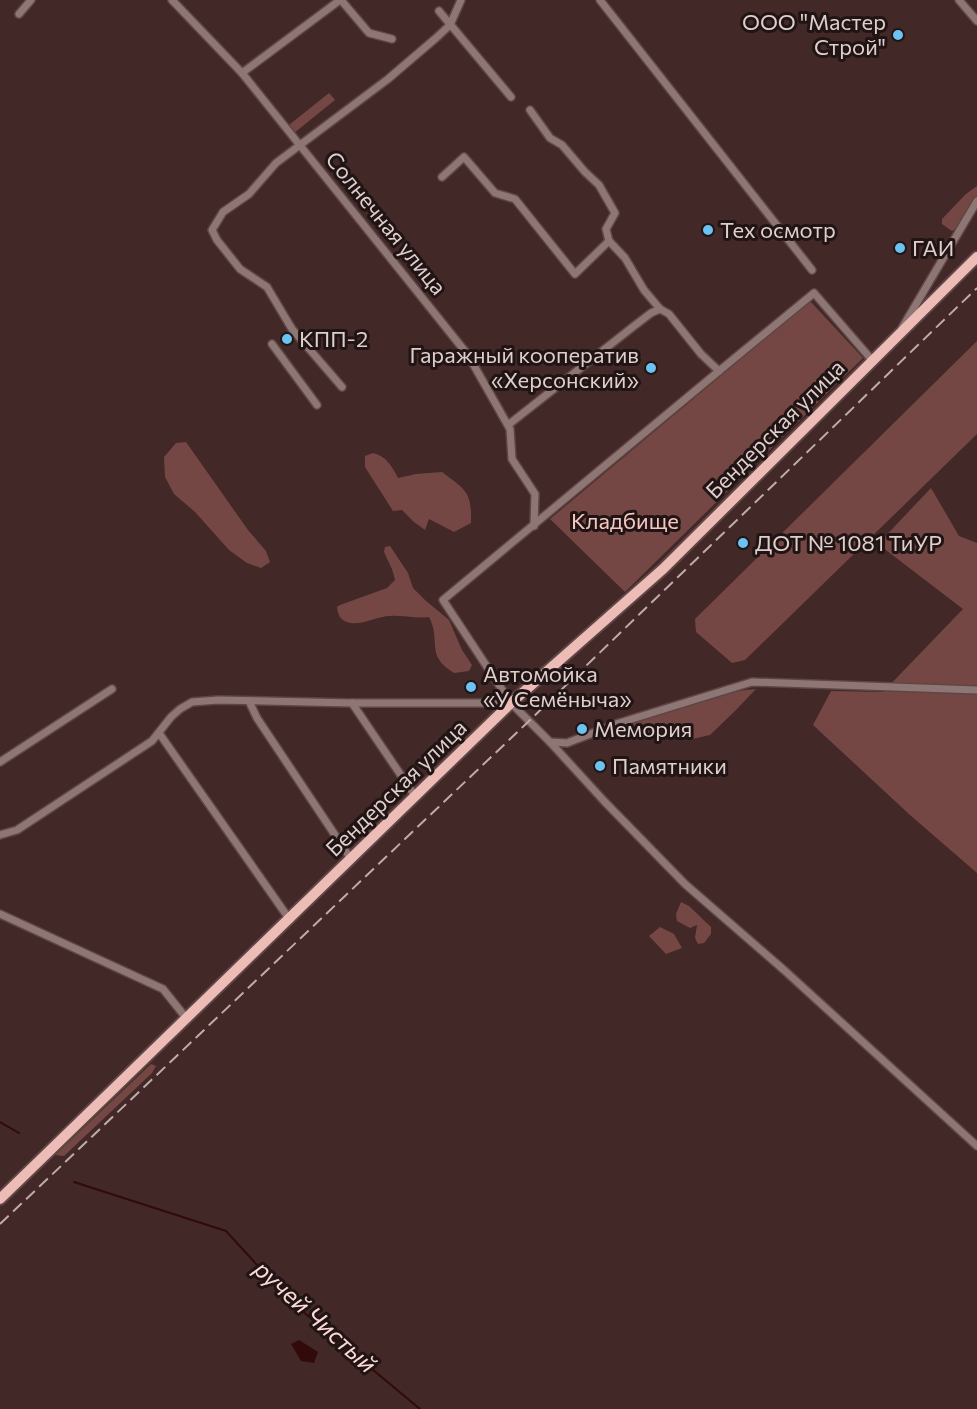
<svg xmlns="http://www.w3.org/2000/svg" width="977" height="1409" viewBox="0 0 977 1409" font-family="Commissioner,sans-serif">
	<rect width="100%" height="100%" fill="#422826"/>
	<g fill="#754744">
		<polygon points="329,93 335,100 294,133 289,125"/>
		<polygon points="977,186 977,197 959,227 952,231 942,224 942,219 966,194"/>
		<polygon points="810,301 863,358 625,592 550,519"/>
		<polygon points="977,341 977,434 745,660 732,663 696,632 695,619"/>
		<polygon points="186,442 248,530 266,551 270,562 261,568 247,563 229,550 195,512 174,494 165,477 164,457 176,443"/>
		<path d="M373 453C386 456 392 466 398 478L416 474 442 472C466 490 472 492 471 523L454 532 429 519 425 530 414 522 402 510 393 511 365 467V456Z"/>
		<polygon points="931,488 959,536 977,543 977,873 910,815 813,725 831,691 883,692 963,609 878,544"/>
		<path d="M390 546 408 573 413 588 425 600 449 620 462 650 472 665 469 671 454 673C424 654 442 642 429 617 415 619 403 615 390 616 377 616 359 627 347 622 340 620 338 614 337 607L340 605 387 588 395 580 392 569 384 552 385 547Z"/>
		<path d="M756 689 735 711 710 735 692 739 679 727C660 734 640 745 621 737L624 726C667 712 711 692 756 689Z"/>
		<polygon points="681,902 689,906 711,927 711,934 704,943 698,944 695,938 697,925 690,928 677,921 676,914"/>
		<polygon points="660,927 674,934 682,948 666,954 649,936"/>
		<polygon points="151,1064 156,1066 152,1073 64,1156 55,1155"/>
	</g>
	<polygon fill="#330a0a" points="299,1340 318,1352 314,1363 301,1361 291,1344"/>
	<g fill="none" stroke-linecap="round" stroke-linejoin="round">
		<g stroke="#330a0a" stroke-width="2">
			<polyline points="0,1122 19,1133"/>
			<polyline points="74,1182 226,1231 289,1300 420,1409"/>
		</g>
		<defs>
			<g id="minor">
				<polyline points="172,0 242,73 468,355 510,429 512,459 535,494 534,526"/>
				<polyline points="341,0 369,33 392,39"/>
				<polyline points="600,0 812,270"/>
				<polyline points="959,0 977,21"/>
				<polyline points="439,11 511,97"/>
				<polyline points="19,14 31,0"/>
				<polyline points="242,73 340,0"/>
				<polyline points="530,110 550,138 562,145 585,172 599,185 615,213 606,229 609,241 625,258 644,290 660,309 669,314 701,354 719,371 443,600 511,703 550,742 567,743 619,723 752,682 977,690"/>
				<polyline points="442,177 464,157 495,193 515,199 575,274 609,241"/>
				<polyline points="902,328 977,201"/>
				<polyline points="272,344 317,405"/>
				<polyline points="719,371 814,293 872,360"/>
				<polyline points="342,387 292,329 267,287 240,269 217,240 212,230 223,212 249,194 276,163 388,79 436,38 450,25 461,0"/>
				<polyline points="508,425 634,326 651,313 660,309"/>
				<polyline points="249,701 257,718 351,859"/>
				<polyline points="352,703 415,796"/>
				<polyline points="159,733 290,920"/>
				<polyline points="550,742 604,801 685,884 784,970 977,1146"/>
				<polyline points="0,762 112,689"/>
				<polyline points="0,835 17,830 152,741 171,717 180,709 192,702 218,700 352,703 511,703"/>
				<polyline points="0,914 163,989 187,1019"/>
			</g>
			<polyline id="primary" points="0,1199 511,703 663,569 977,257"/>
		</defs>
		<use href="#minor" stroke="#5e4644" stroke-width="10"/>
		<use href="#primary" stroke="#5e4644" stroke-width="14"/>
		<use href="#minor" stroke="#8e7674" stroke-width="7"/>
		<use href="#primary" stroke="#edbcb7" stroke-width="10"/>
		<polyline stroke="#bfacaa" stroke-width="2" stroke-dasharray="12 6" stroke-linecap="butt" points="0,1224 529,721 977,288"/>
	</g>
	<g fill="#6cc3f2" stroke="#201514" stroke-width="2">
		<circle cx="898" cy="35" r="6"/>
		<circle cx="708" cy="230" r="6"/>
		<circle cx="900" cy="248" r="6"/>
		<circle cx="287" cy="339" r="6"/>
		<circle cx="651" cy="368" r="6"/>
		<circle cx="743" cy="543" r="6"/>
		<circle cx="471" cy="687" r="6"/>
		<circle cx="582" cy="729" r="6"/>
		<circle cx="600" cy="766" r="6"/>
	</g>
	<g text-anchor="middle" stroke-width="6" stroke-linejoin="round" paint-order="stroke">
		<g font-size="22" fill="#dfcecc" stroke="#201514" text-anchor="start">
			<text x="886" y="30" text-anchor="end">ООО "Мастер<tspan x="886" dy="25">Строй"</tspan></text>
			<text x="720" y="238">Тех осмотр</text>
			<text x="912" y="256">ГАИ</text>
			<text x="299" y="347">КПП-2</text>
			<text x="639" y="363" text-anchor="end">Гаражный кооператив<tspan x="639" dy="25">«Херсонский»</tspan></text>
			<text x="755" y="551">ДОТ № 1081 ТиУР</text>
			<text x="483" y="682">Автомойка<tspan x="483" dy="25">«У Семёныча»</tspan></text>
			<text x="594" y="737">Мемория</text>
			<text x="612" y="774">Памятники</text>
		</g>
		<g font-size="22" fill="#dfcecc" stroke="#201514">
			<text transform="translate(386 223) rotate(51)" y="8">Солнечная улица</text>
			<text transform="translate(775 429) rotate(-45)" y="8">Бендерская улица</text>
			<text transform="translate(396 788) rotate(-44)" y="8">Бендерская улица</text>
		</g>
		<g font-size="22" fill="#f8c6c1" stroke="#201514">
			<text x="625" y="529">Кладбище</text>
		</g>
		<g font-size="24" font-style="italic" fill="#fddad7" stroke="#201514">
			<text transform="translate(315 1317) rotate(42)" y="8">ручей Чистый</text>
		</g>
	</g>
</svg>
